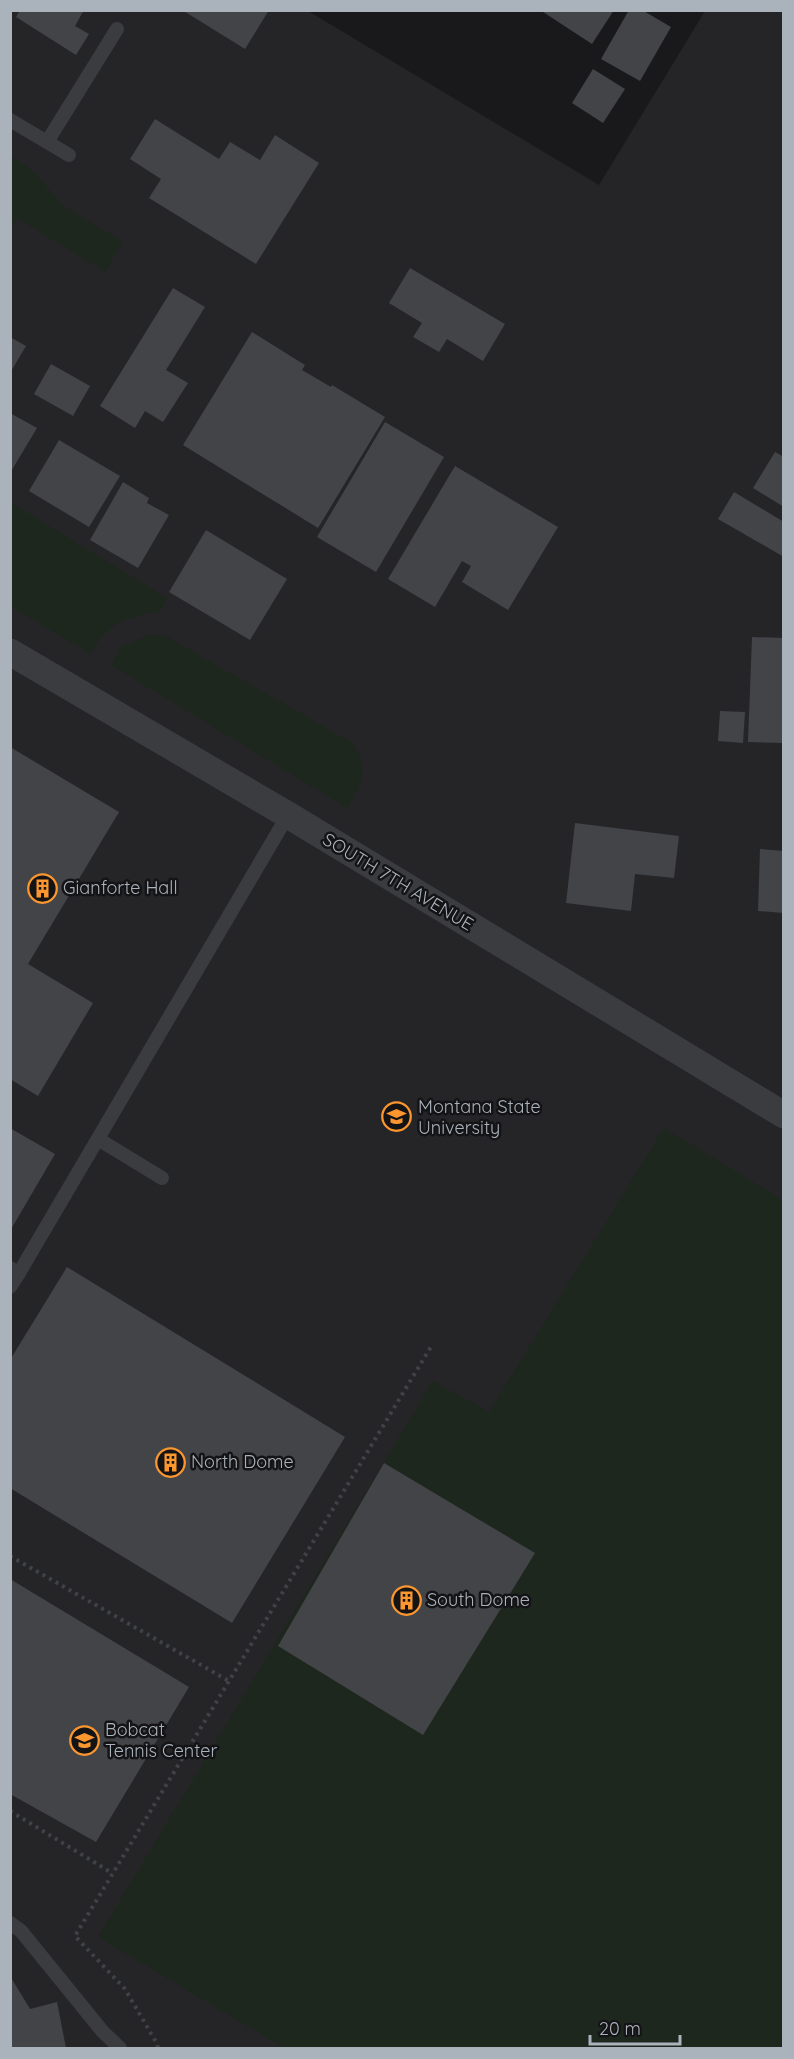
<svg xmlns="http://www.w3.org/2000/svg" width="794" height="2059" viewBox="0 0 794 2059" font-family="Quicksand,sans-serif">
	<rect width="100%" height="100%" fill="#19191b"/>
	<polygon fill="#252528" points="11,11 308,11 599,185 705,11 783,11 783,2048 11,2048"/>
	<g fill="#1e271e">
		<polygon points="11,156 31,169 65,207 123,242 105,272 17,218 11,229"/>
		<path d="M10 502 167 598 160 612C128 615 106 624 91 654L11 607Z"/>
		<path d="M150 634 167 637 351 742C371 769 363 782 347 808L111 665 121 647Z"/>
		<polygon points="664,1128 783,1200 783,2048 284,2048 98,1937 433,1381 489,1412"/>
	</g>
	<g fill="#434448">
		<polygon points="20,10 84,10 75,26 89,34 76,55 16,17"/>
		<polygon points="182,10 269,10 245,49"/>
		<polygon points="540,10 614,10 592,44"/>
		<polygon points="629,10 642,10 671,27 640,81 601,59"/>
		<polygon points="593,69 625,89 603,123 572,103"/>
		<polygon points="155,119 219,159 230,142 260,160 275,135 319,163 256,264 149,198 161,179 130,159"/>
		<polygon points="410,268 505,324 483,361 447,339 439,352 413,337 422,323 389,303"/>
		<polygon points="173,288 205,307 166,370 188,383 163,422 145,411 135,428 100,406"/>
		<polygon points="252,332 305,365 302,370 331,387 332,385 385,417 318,528 183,445"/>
		<polygon points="10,337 26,346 10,373"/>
		<polygon points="51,364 90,386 73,416 34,394"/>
		<polygon points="10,413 37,428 10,473"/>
		<polygon points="385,422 444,457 376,572 317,537"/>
		<polygon points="59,440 120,476 89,527 29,491"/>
		<polygon points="775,452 784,457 784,507 753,488"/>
		<polygon points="455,466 558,527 508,610 462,582 471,566 462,561 435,607 388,579"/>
		<polygon points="123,482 149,498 147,503 169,515 138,568 90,540"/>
		<polygon points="734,492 784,522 784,557 718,519"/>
		<polygon points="206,530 287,579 250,640 169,592"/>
		<polygon points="752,637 784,638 784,743 748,742"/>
		<polygon points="720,711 745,712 743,743 718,741"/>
		<polygon points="10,747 119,812 28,964 93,1003 38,1096 10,1079"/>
		<polygon points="575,823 679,836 674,878 635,874 631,911 566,903"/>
		<polygon points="760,849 784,851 784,913 758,911"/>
		<polygon points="10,1128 55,1154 10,1231"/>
		<polygon points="67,1267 345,1437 232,1623 10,1488 10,1360"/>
		<polygon points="384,1463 535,1553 423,1735 278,1646"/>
		<polygon points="10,1579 189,1687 96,1842 10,1794"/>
		<polygon points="10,1976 30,2009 57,2002 66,2048 10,2048"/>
	</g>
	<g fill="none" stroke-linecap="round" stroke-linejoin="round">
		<g stroke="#3f4348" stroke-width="4" stroke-dasharray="3 4.5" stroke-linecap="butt">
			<polyline points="10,1556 229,1681"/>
			<polyline points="10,1811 112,1873"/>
			<polyline points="158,2048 156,2042 125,1989 75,1936 432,1345"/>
		</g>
		<g stroke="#3a3c40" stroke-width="14">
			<polyline points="10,120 69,155"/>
			<polyline points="47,142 117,29"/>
			<polyline points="98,1139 162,1178"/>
			<polyline points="10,1268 19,1273 288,815"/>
			<polyline points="10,1287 19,1273"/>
			<polyline points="10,1923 21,1931 103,2032 120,2048"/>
		</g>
		<polyline stroke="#3a3c40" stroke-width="27" points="10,652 288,815 784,1115"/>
	</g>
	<defs>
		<symbol id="building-ring" viewBox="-11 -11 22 22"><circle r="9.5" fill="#141416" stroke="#fc9730" stroke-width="1.5"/><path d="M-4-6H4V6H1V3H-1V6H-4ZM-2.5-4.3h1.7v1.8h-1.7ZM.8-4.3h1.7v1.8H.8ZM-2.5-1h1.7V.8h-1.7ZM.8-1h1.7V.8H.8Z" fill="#fc9730"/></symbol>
		<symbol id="university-ring" viewBox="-11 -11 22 22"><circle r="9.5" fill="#141416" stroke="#fc9730" stroke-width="1.5"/><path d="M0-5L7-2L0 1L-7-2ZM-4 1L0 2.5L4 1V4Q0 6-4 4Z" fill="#fc9730"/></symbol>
	</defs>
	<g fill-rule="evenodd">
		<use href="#building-ring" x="26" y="872" width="33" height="33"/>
		<use href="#university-ring" x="380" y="1100" width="33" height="33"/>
		<use href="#building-ring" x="154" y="1446" width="33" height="33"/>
		<use href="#building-ring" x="390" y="1584" width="33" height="33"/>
		<use href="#university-ring" x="68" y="1724" width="33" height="33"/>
	</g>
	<g text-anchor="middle" stroke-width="5" stroke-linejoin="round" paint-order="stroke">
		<g font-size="18" fill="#aab2bb" stroke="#141416">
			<text transform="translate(398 882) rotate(31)" y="6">SOUTH 7TH AVENUE</text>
		</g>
		<g font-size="18" fill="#aab2bb" stroke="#141416" text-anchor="start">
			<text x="63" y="894">Gianforte Hall</text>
			<text x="418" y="1113">Montana State<tspan x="418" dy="21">University</tspan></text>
			<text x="191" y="1468">North Dome</text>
			<text x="427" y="1606">South Dome</text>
			<text x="105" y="1736">Bobcat<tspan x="105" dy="21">Tennis Center</tspan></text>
		</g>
	</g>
	<rect width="794" height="2059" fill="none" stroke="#aab2bb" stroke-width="24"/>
	<path d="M590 2035v9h90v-9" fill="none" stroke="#aab2bb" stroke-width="3"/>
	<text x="599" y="2035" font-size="18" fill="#aab2bb" stroke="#141416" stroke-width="4.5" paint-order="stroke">20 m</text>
</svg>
